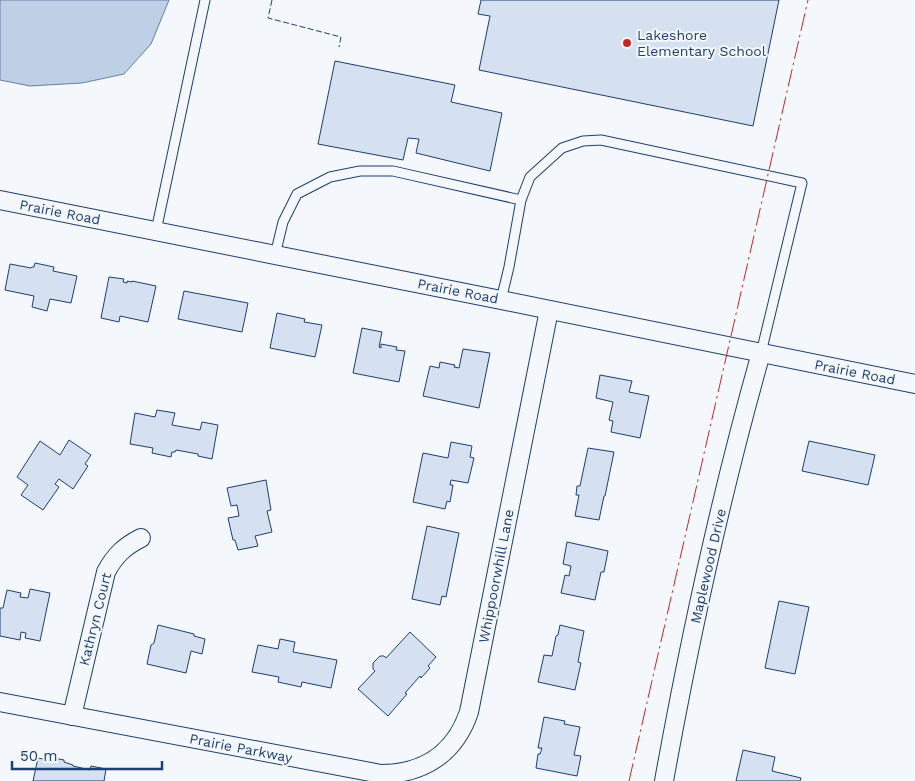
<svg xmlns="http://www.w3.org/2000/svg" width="915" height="781" viewBox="0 0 915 781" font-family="'Work Sans',sans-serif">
	<rect width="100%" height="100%" fill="#f4f7fb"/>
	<polygon fill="#bed0e5" stroke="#687fa3" points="0,0 169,0 151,44 124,74 82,83 30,86 0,80"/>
	<g fill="#d5e0f0" stroke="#1d3f73">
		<polygon points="481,0 779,0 753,126 479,70 490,16 478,14"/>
		<polygon points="335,61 455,85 451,102 502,113 490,171 416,153 419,139 408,138 403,160 318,144"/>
		<polygon points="35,263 54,267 53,271 77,276 71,303 50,299 47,311 32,307 34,296 5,290 10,264 31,268 32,267 34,267"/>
		<polygon points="109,277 124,279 123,282 127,283 127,281 132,282 132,281 156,286 148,322 120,316 119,322 101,318"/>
		<polygon points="184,291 248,303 242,332 178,319"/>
		<polygon points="277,313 305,319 304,322 322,325 315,357 270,348"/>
		<polygon points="362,328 382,332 379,347 381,348 381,344 397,347 396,350 405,351 399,382 353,373"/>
		<polygon points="463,349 490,353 479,408 423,396 430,366 439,368 440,362 455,365 454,367 459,368"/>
		<polygon points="600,375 632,381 629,392 649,396 640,438 611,432 613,421 609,420 613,402 596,398"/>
		<polygon points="157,410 175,413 172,425 200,430 202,422 218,425 212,459 198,456 198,454 176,450 175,452 172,452 171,457 152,453 153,448 130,444 135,413 155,417"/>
		<polygon points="69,440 91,455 85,464 88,466 73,489 59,479 55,484 59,487 43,510 21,495 28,485 17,477 40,441 60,455"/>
		<polygon points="809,441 875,455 868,485 802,471"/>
		<polygon points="451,442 472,446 470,457 474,458 468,483 451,480 450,485 453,485 450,502 447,501 445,509 413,502 423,453 448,458"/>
		<polygon points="588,448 614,452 605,496 604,496 599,520 575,516 579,495 576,495 577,486 580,486"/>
		<polygon points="266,480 271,510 267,511 272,532 255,536 258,546 238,550 235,540 233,540 228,518 239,516 237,505 231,506 227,488"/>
		<polygon points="427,526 459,533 446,597 442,596 440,605 412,599"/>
		<polygon points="567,542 608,551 604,572 601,572 595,600 561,593 565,575 569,576 571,566 563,564"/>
		<polygon points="30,589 50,593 40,641 25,638 26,633 21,632 20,640 0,636 0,608 3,608 7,590 21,593 20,597 28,598"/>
		<polygon points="779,601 809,607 795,674 765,668"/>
		<polygon points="158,625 194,634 194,636 205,639 202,654 191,651 186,673 147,664 151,645 154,643"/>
		<polygon points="560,625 584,631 578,662 581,663 575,690 538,682 544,655 552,656 556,636 558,635"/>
		<polygon points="410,632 436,657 428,666 430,668 421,678 420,676 405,693 407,694 388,716 358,689 375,671 373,669 373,663 380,656 384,656 386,658"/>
		<polygon points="280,639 295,642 293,652 337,660 331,688 302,682 301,687 278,682 279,677 252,672 258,645 278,649"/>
		<polygon points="544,717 565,721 564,724 580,727 574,755 581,756 577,776 536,768 538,754 540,754 542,748 538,748"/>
		<polygon points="743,750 775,757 772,771 801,778 800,781 736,781"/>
		<polygon points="49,757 64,760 64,762 73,765 73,766 90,770 91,766 106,769 104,781 33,781 38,758 48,760"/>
	</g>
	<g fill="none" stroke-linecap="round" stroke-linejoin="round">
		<defs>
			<g id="service">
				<polyline points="521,200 530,177 562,148 583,141 601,140 802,183 761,353"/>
				<polyline points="156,231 205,0"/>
				<polyline points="275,255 283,222 297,194 330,177 360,171 393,171 521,200 509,267 501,300"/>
			</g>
			<g id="minor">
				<polyline points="0,200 501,300 915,384"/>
				<path d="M0 702 381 774C424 774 455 753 469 712L549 310"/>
				<path d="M72 716 106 572C115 555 125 546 141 538"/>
				<path d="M664 781C690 637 721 494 761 353"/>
			</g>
		</defs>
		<use href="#service" stroke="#1d3f73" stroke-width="11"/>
		<use href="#minor" stroke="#1d3f73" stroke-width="20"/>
		<use href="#service" stroke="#f4f7fb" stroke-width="9"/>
		<use href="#minor" stroke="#f4f7fb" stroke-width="18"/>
		<polyline stroke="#1d3f73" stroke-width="1" stroke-dasharray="6 2.5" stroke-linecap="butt" points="272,0 268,18 341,37 339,47"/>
		<polyline stroke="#c62828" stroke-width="1" stroke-dasharray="18 4 2.5 4" stroke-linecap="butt" points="629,781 808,0"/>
	</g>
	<circle fill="#c62828" stroke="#f4f7fb" stroke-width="2" cx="627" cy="43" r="5"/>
	<g text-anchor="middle" stroke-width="4" stroke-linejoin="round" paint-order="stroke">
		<g font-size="14" fill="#1d3f73" stroke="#f4f7fb" text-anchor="start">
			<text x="637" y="40">Lakeshore<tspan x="637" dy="16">Elementary School</tspan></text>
		</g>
		<g font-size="14" fill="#1d3f73" stroke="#f4f7fb">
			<text transform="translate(60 212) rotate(11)" y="5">Prairie Road</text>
			<text transform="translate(458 291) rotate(11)" y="5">Prairie Road</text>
			<text transform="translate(855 372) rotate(11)" y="5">Prairie Road</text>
			<text transform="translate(708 566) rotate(-77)" y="5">Maplewood Drive</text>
			<text transform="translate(496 576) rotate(-79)" y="5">Whippoorwhill Lane</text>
			<text transform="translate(95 619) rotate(-76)" y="5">Kathryn Court</text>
			<text transform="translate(241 748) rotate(11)" y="5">Prairie Parkway</text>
		</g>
	</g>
	<path d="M12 761v8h150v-8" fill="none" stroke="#1d3f73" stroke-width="2.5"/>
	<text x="20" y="761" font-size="15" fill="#1d3f73" stroke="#f4f7fb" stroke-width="4" paint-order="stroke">50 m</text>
</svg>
